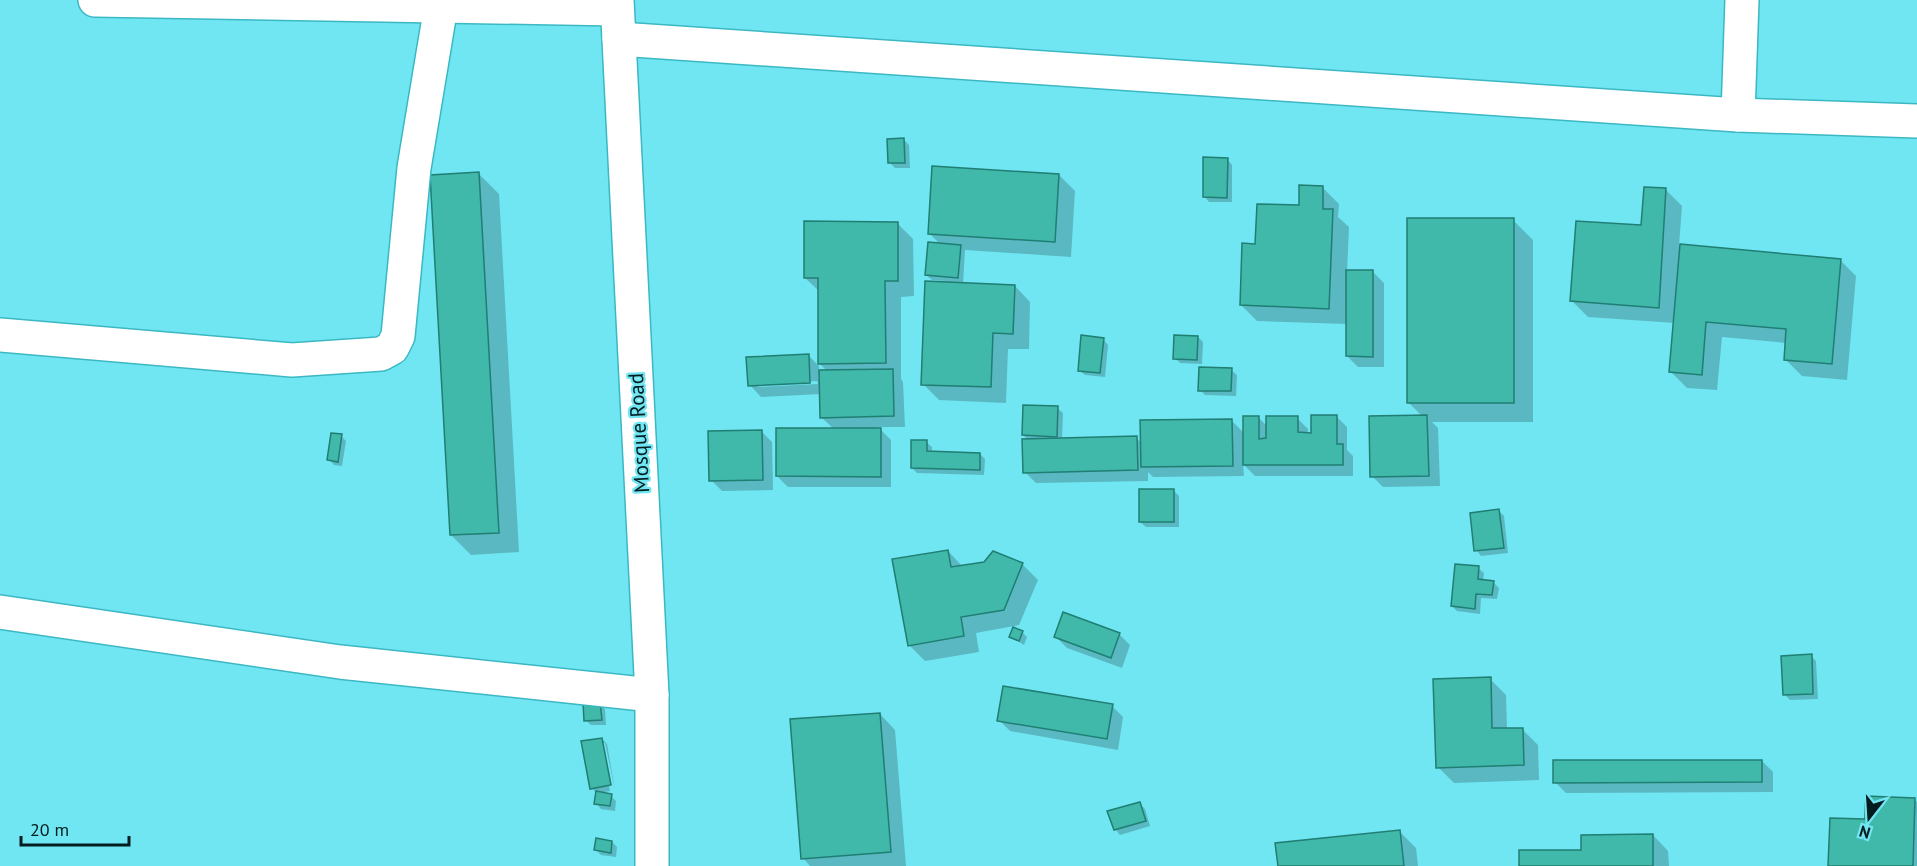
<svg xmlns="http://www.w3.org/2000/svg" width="1917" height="866" viewBox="0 0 1917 866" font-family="'PT Sans',sans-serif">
	<rect width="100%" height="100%" fill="#70e6f2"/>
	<g fill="#0003" fill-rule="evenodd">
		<polygon points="904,140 909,145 910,168 895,168 890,163"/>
		<polygon points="1227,159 1232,165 1232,202 1209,202 1204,196"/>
		<polygon points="479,174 499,194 519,552 471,555 451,535"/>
		<polygon points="1059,175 1075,191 1071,257 965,250 963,284 1015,286 1030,302 1029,349 1008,349 1006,403 939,400 923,384 945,281 932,280 926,275 941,245 929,233"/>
		<polygon points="1323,188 1339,204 1338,217 1349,227 1347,272 1373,272 1384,283 1384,367 1358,367 1347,356 1347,324 1257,321 1241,305 1256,245"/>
		<polygon points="1666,190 1682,206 1679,246 1840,260 1856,276 1847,380 1802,376 1786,360 1787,343 1722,337 1717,390 1687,388 1671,372 1675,323 1588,317 1572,301 1642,227"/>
		<polygon points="1513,220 1533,240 1533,422 1432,422 1438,428 1440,486 1383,487 1372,476 1423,417 1408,402"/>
		<path d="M897 223 913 239 914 296 901 297V379L903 382 905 427H878L891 440V487H788L777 476 834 429 822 418 821 394 761 397 750 385 808 355 819 366V372H828L819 363V291L805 278ZM817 381 818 384 758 387V384Z"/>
		<polygon points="1198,337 1203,342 1202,364 1180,363 1175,358"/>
		<polygon points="1103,339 1108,345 1105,377 1085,375 1079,370"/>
		<polygon points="1231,370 1237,375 1236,396 1205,395 1200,390"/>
		<polygon points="1057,408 1063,413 1062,439 1136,438 1142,443 1232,421 1244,433 1259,418 1268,427 1297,418 1308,429 1308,434 1313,434 1336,416 1347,427 1347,450 1353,456 1353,476 1255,476 1243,464 1244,476 1153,477 1148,472 1148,481 1036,483 1025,472 1028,440 1023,435"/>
		<polygon points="761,431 772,442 773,490 722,491 711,480"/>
		<polygon points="341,436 346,441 342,466 334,465 329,459"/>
		<polygon points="926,442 932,447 932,452 980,454 985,459 984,475 917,473 912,468"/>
		<polygon points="1173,490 1179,496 1179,527 1146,527 1140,522"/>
		<polygon points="1499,511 1504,516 1508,553 1481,556 1476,550"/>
		<polygon points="948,551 963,567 1022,564 1038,580 1019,625 976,633 979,652 925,661 909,645"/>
		<polygon points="1478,568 1484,573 1483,581 1493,582 1499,588 1497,599 1481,598 1480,614 1457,611 1452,606"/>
		<polygon points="1022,632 1027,637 1024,645 1011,637"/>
		<polygon points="1119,634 1130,645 1122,668 1067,648 1056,637"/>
		<polygon points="1811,656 1816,661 1818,699 1790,700 1784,694"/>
		<polygon points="1490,679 1506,695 1507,730 1522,729 1538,745 1539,780 1454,783 1438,767"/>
		<polygon points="600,704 605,709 606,725 591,725 585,720"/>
		<polygon points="1112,706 1123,717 1118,750 1010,731 999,720"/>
		<polygon points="880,714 895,730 906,866 810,866 803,858"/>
		<polygon points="602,739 607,744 615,790 605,743 602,743 610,791 599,793 611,796 616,801 615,811 601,809 596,803 597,794 592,788"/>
		<polygon points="1762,761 1773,772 1773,792 1566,793 1555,782"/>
		<polygon points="1914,799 1917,802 1917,866 1830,866 1866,820"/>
		<polygon points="1140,804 1145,809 1150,826 1120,835 1115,829"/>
		<polygon points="1400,832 1416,848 1418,866 1279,866"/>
		<polygon points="1653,835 1668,851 1669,866 1521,866"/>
		<polygon points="612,842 617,847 616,857 601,855 595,849"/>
	</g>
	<g fill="#40b8aa" stroke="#207e73" stroke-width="1.5">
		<polygon points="904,138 905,163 888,163 887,139"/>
		<polygon points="1203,157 1228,158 1227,198 1203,197"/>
		<polygon points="932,166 1059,174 1055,242 928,234"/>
		<polygon points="479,172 499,533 450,535 430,175"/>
		<polygon points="1299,185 1323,186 1323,209 1333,209 1329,309 1240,305 1242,243 1255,244 1257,204 1299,205"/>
		<polygon points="1644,187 1666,188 1659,308 1570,301 1576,221 1641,225"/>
		<rect x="1407" y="218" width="107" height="185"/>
		<polygon points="804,221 898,222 898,281 885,281 886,363 818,364 818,278 804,278"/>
		<polygon points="928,242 961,245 958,278 925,275"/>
		<polygon points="1680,244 1841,259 1832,364 1784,360 1786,329 1706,322 1702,375 1669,372"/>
		<polygon points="1346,270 1373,270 1373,357 1346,356"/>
		<polygon points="925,281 1015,285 1013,334 993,333 991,387 921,385"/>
		<polygon points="1081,335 1104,338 1100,373 1078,371"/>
		<polygon points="1174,335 1198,336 1197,360 1173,359"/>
		<polygon points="809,354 810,383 748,386 746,357"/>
		<polygon points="1199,367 1232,368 1231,391 1198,391"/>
		<polygon points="893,369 894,416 820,418 819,370"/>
		<polygon points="1023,405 1058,406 1057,437 1022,435"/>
		<polygon points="1311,415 1337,415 1337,444 1343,444 1343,465 1243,465 1243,416 1259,416 1259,439 1266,438 1266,416 1298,416 1298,432 1311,433"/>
		<polygon points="1427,415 1429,476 1370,477 1369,416"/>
		<polygon points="1232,419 1233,466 1141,467 1140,420"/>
		<polygon points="776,428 881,428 881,477 776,476"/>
		<polygon points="762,430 763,480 709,481 708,431"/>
		<polygon points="331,433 342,434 338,462 327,460"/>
		<polygon points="1137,436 1138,470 1023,473 1022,439"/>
		<polygon points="911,440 927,440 927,451 980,453 980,470 911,468"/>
		<rect x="1139" y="489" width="35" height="33"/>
		<polygon points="1499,509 1504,548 1474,551 1470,513"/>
		<polygon points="948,550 951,567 984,562 993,551 1023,563 1004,610 961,617 964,636 908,646 892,559"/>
		<polygon points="1455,564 1479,566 1478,579 1494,581 1492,595 1476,594 1475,609 1451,606"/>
		<polygon points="1063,612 1120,633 1111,658 1054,637"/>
		<polygon points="1013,627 1023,631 1019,641 1009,637"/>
		<polygon points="1812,654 1813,694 1783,695 1781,656"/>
		<polygon points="1491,677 1492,728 1523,728 1524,765 1436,768 1433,679"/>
		<polygon points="1003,686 1113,704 1107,739 997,721"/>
		<polygon points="600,702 602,720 584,721 583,703"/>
		<polygon points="880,713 891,852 801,859 790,719"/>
		<polygon points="602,738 611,785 590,789 581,741"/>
		<polygon points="1553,760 1762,760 1762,782 1553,783"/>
		<polygon points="596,791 612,794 610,806 594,804"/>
		<polygon points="1865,796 1915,798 1913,866 1828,866 1830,818 1865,819"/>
		<polygon points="1140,802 1146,821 1114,830 1107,811"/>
		<polygon points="1400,830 1404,866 1278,866 1275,843"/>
		<polygon points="1653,834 1653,866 1519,866 1519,850 1581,850 1581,835"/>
		<polygon points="596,838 612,841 611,853 594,850"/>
	</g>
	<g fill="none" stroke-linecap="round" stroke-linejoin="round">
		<defs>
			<g id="minor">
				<polyline points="95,0 617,9"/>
				<polyline points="617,0 652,695 652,866"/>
				<polyline points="619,39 1738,115 1917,121"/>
				<polyline points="1738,115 1742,0"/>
				<polyline points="0,335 292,360 381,354 392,348 398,336 414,168 442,0"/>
				<polyline points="0,612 340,662 652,695"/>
			</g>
		</defs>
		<use href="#minor" stroke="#3bb8c3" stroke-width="36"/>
		<use href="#minor" stroke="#fff" stroke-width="33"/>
	</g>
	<g text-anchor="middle" stroke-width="4.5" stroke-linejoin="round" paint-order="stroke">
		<g font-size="21" fill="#031c1f" stroke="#70e6f2">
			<text transform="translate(639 433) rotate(-93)" y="7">Mosque Road</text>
		</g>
	</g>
	<g transform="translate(1869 818) rotate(197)" stroke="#70e6f2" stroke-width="4.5" paint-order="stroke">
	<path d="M0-4.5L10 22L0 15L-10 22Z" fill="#031c1f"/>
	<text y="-9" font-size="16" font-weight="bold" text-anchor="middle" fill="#031c1f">N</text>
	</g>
	<path d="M21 836v9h108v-9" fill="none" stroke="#031c1f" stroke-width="3"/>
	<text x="30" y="836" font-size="18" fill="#031c1f" stroke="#70e6f2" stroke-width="4.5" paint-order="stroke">20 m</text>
</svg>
